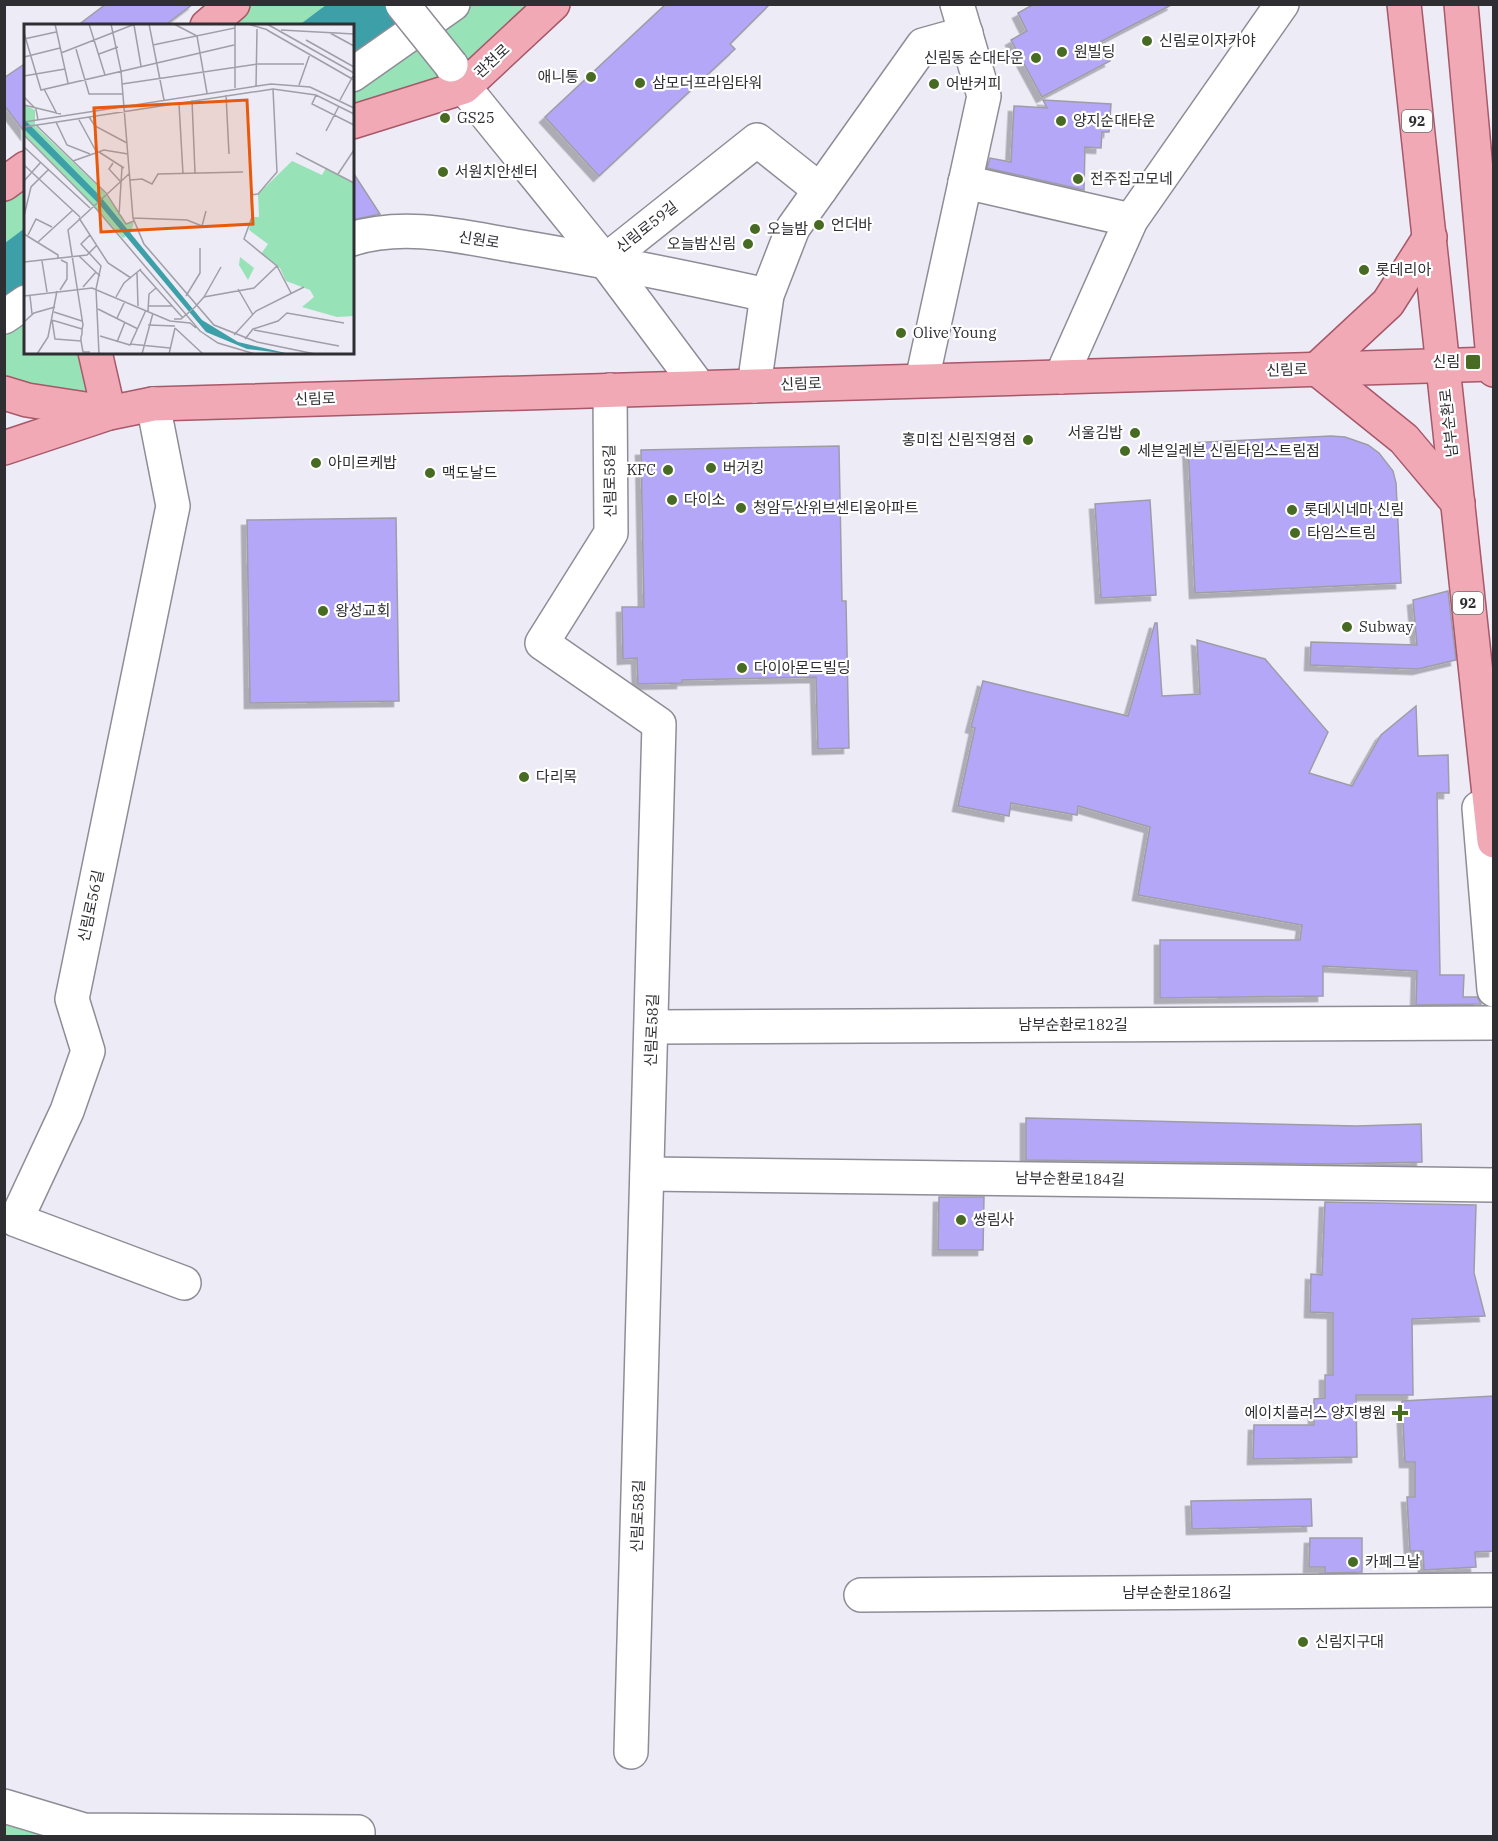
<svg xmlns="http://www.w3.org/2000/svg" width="1498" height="1841" viewBox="0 0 1498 1841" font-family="'IBM Plex Serif','Noto Sans KR',serif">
	<defs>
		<filter id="shadow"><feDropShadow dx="-5.5" dy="5.5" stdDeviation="0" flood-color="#0004"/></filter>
	</defs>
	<rect width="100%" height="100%" fill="#ecebf6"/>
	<g fill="#98e2b7">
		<polygon points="246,5 537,5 440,84 353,114 352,26 219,26"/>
		<polygon points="25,177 26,352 87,353 99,401 5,381 5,193"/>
		<polygon points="4,1806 83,1836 5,1836"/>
	</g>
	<g fill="#3da0a8">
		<polygon points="326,5 445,5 353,73 352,26 298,26"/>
		<polygon points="25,228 25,308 5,324 5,243"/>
	</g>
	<g fill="#b5a7f8" stroke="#9e9da7" stroke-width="1.5" filter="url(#shadow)">
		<polygon points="106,4 193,4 164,26 77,26"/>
		<polygon points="666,4 770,4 730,44 735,49 599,176 545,117"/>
		<polygon points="1034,4 1173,4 1100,42 1110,61 1042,97 1011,40 1027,31 1018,13"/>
		<polygon points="26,63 26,134 4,105 4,78"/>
		<polygon points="1043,100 1111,104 1109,132 1102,132 1101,148 1085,147 1084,190 987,168 990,158 1011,162 1014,106 1047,108"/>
		<polygon points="352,171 380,214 352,220"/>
		<polygon points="1331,436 1345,437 1368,445 1379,453 1393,471 1396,483 1401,583 1195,593 1188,443"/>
		<polygon points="839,446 842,601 846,601 849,748 818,749 816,677 682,680 682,683 638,684 637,658 623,659 622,607 644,607 641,450"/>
		<polygon points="1150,500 1156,595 1101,598 1095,504"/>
		<polygon points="396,518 399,701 250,703 247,520"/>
		<polygon points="1448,591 1456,660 1418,669 1310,665 1311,642 1417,645 1413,600"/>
		<polygon points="1155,623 1157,623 1162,696 1200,694 1197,640 1265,659 1328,732 1309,773 1352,786 1381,735 1416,706 1418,756 1448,755 1449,793 1437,793 1440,975 1464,975 1463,997 1477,997 1481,1004 1416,1005 1417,971 1323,966 1323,996 1160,998 1160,940 1300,940 1302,925 1138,895 1150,827 1078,806 1077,815 1011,803 1009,816 958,806 975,728 971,727 983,681 1128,716"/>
		<polygon points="1026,1118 1356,1126 1421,1124 1422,1162 1332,1164 1026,1160"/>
		<polygon points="939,1197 984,1197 983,1250 938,1250"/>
		<polygon points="1325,1202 1476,1205 1474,1273 1485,1316 1412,1319 1413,1395 1356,1395 1357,1457 1253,1459 1254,1425 1314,1425 1314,1399 1325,1398 1325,1375 1333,1375 1333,1313 1310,1312 1311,1274 1322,1275"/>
		<polygon points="1494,1396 1494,1551 1475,1552 1476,1567 1424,1570 1423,1551 1410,1551 1407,1497 1415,1497 1415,1462 1405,1462 1402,1401"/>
		<polygon points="1311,1499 1312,1526 1192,1529 1191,1501"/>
		<polygon points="1310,1538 1362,1538 1362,1572 1325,1573 1325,1567 1309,1567"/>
	</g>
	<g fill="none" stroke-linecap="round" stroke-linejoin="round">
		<defs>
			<g id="minor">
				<polyline points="451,65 464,87 605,261 699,387"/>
				<polyline points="352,75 453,4"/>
				<polyline points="965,182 1131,220"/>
				<path d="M352 239C405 222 463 237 516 246 600 260 684 277 767 295"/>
				<polyline points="605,261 757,140 820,190"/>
				<polyline points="4,317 26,302"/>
				<polyline points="1061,377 1131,220 1282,4"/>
				<polyline points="922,380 984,96 957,4"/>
				<polyline points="754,386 767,295 793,228 923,45 966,33"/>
				<polyline points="610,390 611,533 542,643 659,724 631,1752"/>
				<polyline points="153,404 173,506 72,999 88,1051 67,1111 16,1220 184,1283"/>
				<polyline points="1479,808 1494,990"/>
				<polyline points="652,1027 1494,1023"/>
				<polyline points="647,1174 1494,1185"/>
				<polyline points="861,1595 1494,1590"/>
				<polyline points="4,1806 84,1830 358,1832 358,1836"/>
			</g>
			<g id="major">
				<polyline points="1404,4 1494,841"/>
				<polyline points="1461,4 1494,370"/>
				<polyline points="207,26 233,4"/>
				<polyline points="352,122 464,87 553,4"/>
				<polyline points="4,184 26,168"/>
				<polyline points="95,352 109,413"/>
				<polyline points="1317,369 1404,439 1458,503"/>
				<polyline points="1317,369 1388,303 1430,237"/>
				<polyline points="4,393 27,400 105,412"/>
				<polyline points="4,448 109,413 153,404 1494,364"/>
			</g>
		</defs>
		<use href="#minor" stroke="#8e8d97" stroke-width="36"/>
		<use href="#major" stroke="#a75869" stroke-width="36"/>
		<use href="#minor" stroke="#fff" stroke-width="33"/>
		<use href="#major" stroke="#f1a9b6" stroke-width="33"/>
		<defs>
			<polyline id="minor-bridge" points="402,4 451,65"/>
		</defs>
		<use href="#minor-bridge" stroke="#8e8d97" stroke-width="36" stroke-linecap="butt"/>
		<use href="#minor-bridge" stroke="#fff" stroke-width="33"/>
	</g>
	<g fill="#486b23" stroke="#fff" stroke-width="2">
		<circle cx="1147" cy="41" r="6"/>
		<circle cx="1062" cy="52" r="6"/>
		<circle cx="1036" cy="58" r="6"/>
		<circle cx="591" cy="77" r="6"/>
		<circle cx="640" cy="83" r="6"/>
		<circle cx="934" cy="84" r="6"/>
		<circle cx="445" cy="118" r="6"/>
		<circle cx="1061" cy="121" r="6"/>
		<circle cx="443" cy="172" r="6"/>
		<circle cx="1078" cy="179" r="6"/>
		<circle cx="819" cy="225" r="6"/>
		<circle cx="755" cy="229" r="6"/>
		<circle cx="748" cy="244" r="6"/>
		<circle cx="1364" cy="270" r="6"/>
		<circle cx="901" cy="333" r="6"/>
		<rect x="1465" y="354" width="16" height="16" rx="3"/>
		<circle cx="1135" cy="433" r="6"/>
		<circle cx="1028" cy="440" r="6"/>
		<circle cx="1125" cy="451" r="6"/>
		<circle cx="316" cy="463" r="6"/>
		<circle cx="711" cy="468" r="6"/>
		<circle cx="668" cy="470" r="6"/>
		<circle cx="430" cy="473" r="6"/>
		<circle cx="672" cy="500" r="6"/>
		<circle cx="741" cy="508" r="6"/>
		<circle cx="1292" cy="510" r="6"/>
		<circle cx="1295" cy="533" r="6"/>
		<circle cx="323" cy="611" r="6"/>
		<circle cx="1347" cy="627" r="6"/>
		<circle cx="742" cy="668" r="6"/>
		<circle cx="524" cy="777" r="6"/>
		<circle cx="961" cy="1220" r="6"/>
		<path d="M1397 1404h6v6h6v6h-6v6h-6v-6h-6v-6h6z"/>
		<circle cx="1353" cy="1562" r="6"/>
		<circle cx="1303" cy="1642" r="6"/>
	</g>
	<g text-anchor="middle" stroke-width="4.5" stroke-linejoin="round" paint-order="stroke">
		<g fill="#fff" stroke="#6d6d70" stroke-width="1.5">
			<rect x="1402" y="110" width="30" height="22" rx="4.5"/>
			<rect x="1453" y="592" width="30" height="22" rx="4.5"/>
		</g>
		<g font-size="14" font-weight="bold" fill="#2f2e32">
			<text x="1417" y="126">92</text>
			<text x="1468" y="608">92</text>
		</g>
		<g font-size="15" fill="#2f2e32" stroke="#fff" text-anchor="start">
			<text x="1159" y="46">신림로이자카야</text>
			<text x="1074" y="57">원빌딩</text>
			<text x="1024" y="63" text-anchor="end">신림동 순대타운</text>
			<text x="579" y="82" text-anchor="end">애니통</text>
			<text x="652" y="88">삼모더프라임타워</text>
			<text x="946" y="89">어반커피</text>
			<text x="457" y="123">GS25</text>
			<text x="1073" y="126">양지순대타운</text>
			<text x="455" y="177">서원치안센터</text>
			<text x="1090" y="184">전주집고모네</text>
			<text x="831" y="230">언더바</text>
			<text x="767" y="234">오늘밤</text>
			<text x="736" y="249" text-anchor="end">오늘밤신림</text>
			<text x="1376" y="275">롯데리아</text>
			<text x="913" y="338">Olive Young</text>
			<text x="1460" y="367" text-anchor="end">신림</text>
			<text x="1123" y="438" text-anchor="end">서울김밥</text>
			<text x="1016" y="445" text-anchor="end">홍미집 신림직영점</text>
			<text x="1137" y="456">세븐일레븐 신림타임스트림점</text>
			<text x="328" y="468">아미르케밥</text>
			<text x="723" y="473">버거킹</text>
			<text x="656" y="475" text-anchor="end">KFC</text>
			<text x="442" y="478">맥도날드</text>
			<text x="684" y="505">다이소</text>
			<text x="753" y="513">청암두산위브센티움아파트</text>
			<text x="1304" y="515">롯데시네마 신림</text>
			<text x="1307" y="538">타임스트림</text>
			<text x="335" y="616">왕성교회</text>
			<text x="1359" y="632">Subway</text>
			<text x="754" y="673">다이아몬드빌딩</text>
			<text x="536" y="782">다리목</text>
			<text x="973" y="1225">쌍림사</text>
			<text x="1386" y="1418" text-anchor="end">에이치플러스 양지병원</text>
			<text x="1365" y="1567">카페그날</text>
			<text x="1315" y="1647">신림지구대</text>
		</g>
		<g font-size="15" fill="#2f2e32" stroke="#fff">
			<text transform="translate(492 61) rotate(-43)" y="5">관천로</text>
			<text transform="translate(647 227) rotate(-38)" y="5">신림로59길</text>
			<text transform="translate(479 240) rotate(9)" y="5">신원로</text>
			<text transform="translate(1287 370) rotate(-2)" y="5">신림로</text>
			<text transform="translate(801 384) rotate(-2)" y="5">신림로</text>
			<text transform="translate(315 399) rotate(-2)" y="5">신림로</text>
			<text transform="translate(1449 423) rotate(-96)" y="5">남부순환로</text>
			<text transform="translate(610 481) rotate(-91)" y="5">신림로58길</text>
			<text transform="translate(91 906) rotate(-78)" y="5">신림로56길</text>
			<text x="1073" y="1030">남부순환로182길</text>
			<text transform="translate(652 1030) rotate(-88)" y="5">신림로58길</text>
			<text transform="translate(1070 1179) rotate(1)" y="5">남부순환로184길</text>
			<text transform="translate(638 1516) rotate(-88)" y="5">신림로58길</text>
			<text x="1177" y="1598">남부순환로186길</text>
		</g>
	</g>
	<g transform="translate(24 24)">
		<rect width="330" height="330" fill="#ecebf6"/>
		<path d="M0 81 11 86V102L80 168 102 200 110 198 107 209 99 214 0 110ZM268 137 298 151 302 144 330 159V292L313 293 278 283 290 273 286 266 262 257 256 244 237 230 244 220 225 206 228 193H235L234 170ZM216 233 230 244 224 256 215 241Z" fill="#98e2b7"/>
		<path d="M0 95 76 172 178 296 214 318 266 330 223 325 182 308 75 180 0 105Z" fill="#3da0a8"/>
		<path fill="none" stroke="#a09fa8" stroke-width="1.5" d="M31 0 44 59M65 0 81 51M87 0 97 47 109 194 120 220 190 301 233 318 291 330M125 0 140 76M150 0 173 12 183 69M224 0 244 6M243 0 330 49M110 1 117 42M211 4V64M243 6 330 56M257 6 330 10M0 9 17 66 210 21M306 9 330 22M0 15 32 8M282 16 330 43M129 21 211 4V0M52 25 65 70H99M37 29 111 0M75 30 94 23M0 33 36 24M0 52 41 45M98 60 233 40H280M275 61 286 30M232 63 233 5M20 65 33 90M249 65 253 148 234 170 227 171 228 193 220 215 253 242M202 71 205 130M292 71 288 80 330 101M0 73 12 85 14 96M168 76 171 149M316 76 329 52M155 80 159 150M0 81 37 90M65 93 71 102 103 119M54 94 73 129M0 98 247 60 286 63 330 84M32 98 43 121 66 130M12 101 82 169 102 200 110 197M0 103 249 65 292 71 330 90M302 107 315 82M0 111 69 181 176 307 194 319 231 330M0 123 66 184M75 128 100 144M272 129 330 159M49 137 80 126 104 130M89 139 85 145 96 157M0 141 56 193M314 150 330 126M106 156 118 155 128 160 134 150 219 148M0 157 17 138M95 191 98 143M0 192 7 163 25 145M55 194 84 239 107 254M109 194 163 196 178 202 182 187M0 210 34 231V235M4 211 12 195 28 203M66 211 57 220 77 242 72 265 75 330M14 218 49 186M55 232 76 252M18 237 23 268M0 238 63 231 73 221M116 246 159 294M113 249 114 282M59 263 72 248M214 265 229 291M36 266 43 255V239L37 236M0 272 68 264 146 297 166 299 172 304M6 272 8 290M162 272 176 249V224M92 273 100 259 117 245M180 273 197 243M125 282H148M171 283 180 273 230 264 253 242 267 269M74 285 114 305M124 287 125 270 132 264M30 288 58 297M93 294 101 277M150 295H157L171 283M0 298 10 289 31 283M124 301 151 302M151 304 179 330M58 305 28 296 31 315 57 317V313L58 310V305L59 301 44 206 106 149M230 306 315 322M210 311 232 287 280 263M76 312 106 321 122 286M221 315 229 305 254 297 263 289 320 299M57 317 59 328H66M93 318 101 298M106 320 146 324M13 330 24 313 33 267M118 330 129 289M145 330 151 304"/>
		<path fill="#e8590c" fill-opacity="0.15" stroke="#e8590c" stroke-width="3" d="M223 76 229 200 77 208 70 84Z"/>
		<rect width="330" height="330" fill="none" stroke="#2f2e32" stroke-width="3"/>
	</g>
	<rect width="1498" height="1841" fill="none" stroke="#2f2e32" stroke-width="12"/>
</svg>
